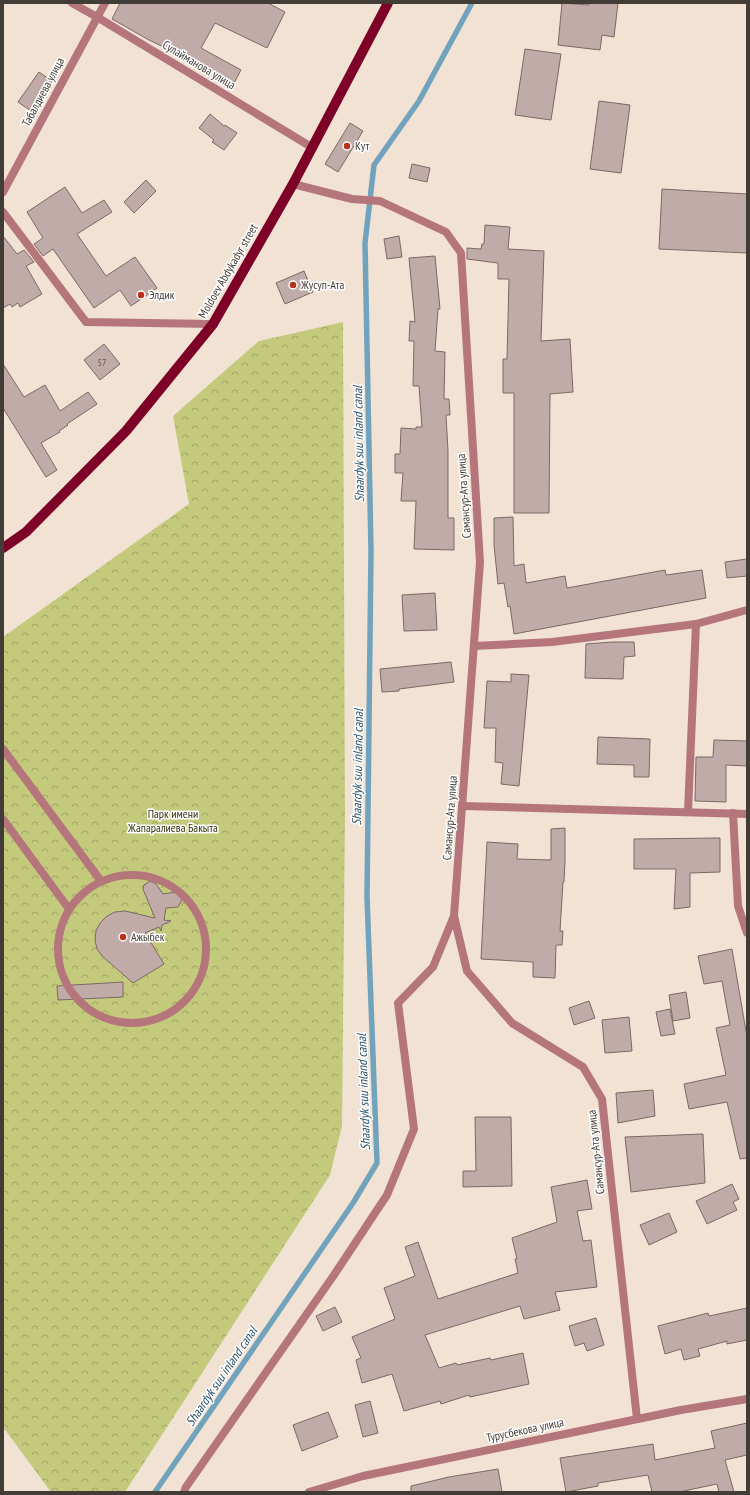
<svg xmlns="http://www.w3.org/2000/svg" width="750" height="1495" viewBox="0 0 750 1495" font-family="'PT Sans Narrow',sans-serif">
	<defs>
		<pattern id="park-crowns" width="20" height="18" patternUnits="userSpaceOnUse"><rect width="20" height="18" fill="#c4ca7c"/><path d="M2 6a3 3 0 1 1 6 0M12 15a3 3 0 1 1 6 0" fill="none" stroke="#a1a566"/></pattern>
	</defs>
	<rect width="100%" height="100%" fill="#f2e2d4"/>
	<polygon fill="url(#park-crowns)" points="343,322 345,820 342,1126 330,1175 125,1492 51,1492 3,1427 3,637 189,504 173,416 259,341"/>
	<g fill="none" stroke-linecap="round" stroke-linejoin="round">
		<polyline stroke="#71a3bd" stroke-width="5.5" points="155,1492 353,1203 377,1163 367,897 371,551 365,243 374,165 419,101 472,3"/>
	</g>
	<g fill="#c1aba9" stroke="#7b6866">
		<polygon points="120,3 268,3 285,12 267,48 215,23 201,48 241,70 234,83 181,54 180,55 149,40 112,19"/>
		<polygon points="562,3 589,5 589,3 618,3 614,37 602,35 600,50 558,45"/>
		<polygon points="525,49 561,54 551,120 515,115"/>
		<polygon points="39,72 52,81 31,111 18,102"/>
		<polygon points="599,101 630,105 621,173 590,169"/>
		<polygon points="210,114 224,126 225,125 237,133 224,150 212,142 214,140 199,128"/>
		<polygon points="350,123 363,131 338,172 325,164"/>
		<polygon points="412,164 430,168 427,182 409,178"/>
		<polygon points="146,180 156,191 134,213 124,202"/>
		<polygon points="65,187 82,213 104,200 112,212 77,234 106,276 135,257 157,288 131,306 120,290 94,308 53,249 43,256 34,244 43,238 27,212"/>
		<polygon points="662,189 747,194 747,253 659,249"/>
		<polygon points="485,225 510,227 508,249 544,251 541,341 570,339 573,392 550,394 549,513 514,513 514,393 503,393 503,359 507,359 509,279 498,279 498,263 467,259 467,248 481,249 482,244 484,244"/>
		<polygon points="3,236 17,254 24,250 34,262 26,266 42,294 20,307 18,303 12,307 10,304 3,308"/>
		<polygon points="399,236 402,257 387,259 384,239"/>
		<polygon points="435,256 440,309 438,309 435,351 445,352 444,399 449,399 450,415 446,415 448,451 448,518 454,518 454,550 414,549 416,501 401,501 403,473 395,473 395,454 400,454 401,428 416,429 416,427 422,427 419,386 413,386 414,341 409,341 410,321 415,322 409,258"/>
		<polygon points="304,271 313,292 285,304 276,283"/>
		<polygon points="104,344 120,364 100,380 84,360"/>
		<polygon points="3,364 24,397 45,385 60,411 88,392 97,404 67,424 68,425 59,431 60,432 41,443 57,470 46,477 3,408"/>
		<polygon points="513,517 514,566 524,564 526,583 565,576 567,588 665,570 666,575 702,570 706,598 514,634 510,606 508,607 504,583 498,584 494,545 494,518"/>
		<polygon points="747,559 747,576 727,578 725,562"/>
		<polygon points="435,593 437,630 404,631 402,595"/>
		<polygon points="612,642 634,642 635,656 624,657 623,679 585,678 586,644"/>
		<polygon points="451,662 454,682 399,689 399,691 382,692 380,669"/>
		<polygon points="511,674 529,675 519,786 501,784 503,763 495,762 496,728 484,728 487,681 511,682"/>
		<polygon points="598,737 650,739 649,777 634,777 634,765 597,764"/>
		<polygon points="714,740 747,741 747,766 726,765 726,802 695,801 696,757 713,757"/>
		<polygon points="565,828 565,861 564,882 563,882 560,931 563,931 562,945 556,945 555,978 533,977 533,962 481,959 487,842 518,844 517,859 551,860 551,829"/>
		<polygon points="720,838 720,872 690,873 690,907 674,909 676,869 634,869 634,839"/>
		<polygon points="150,881 156,884 163,894 176,892 180,895 182,900 178,907 166,908 164,920 171,921 162,925 161,931 159,927 145,933 164,964 133,983 102,956 97,949 95,940 96,931 100,923 107,916 115,912 125,911 155,918 143,889 144,885"/>
		<polygon points="732,949 747,1037 747,1158 740,1159 727,1102 689,1109 684,1084 726,1075 716,1028 730,1025 722,981 704,984 698,956"/>
		<polygon points="123,982 123,997 58,1000 57,986"/>
		<polygon points="686,992 690,1018 673,1021 669,995"/>
		<polygon points="589,1001 595,1018 574,1025 569,1008"/>
		<polygon points="670,1009 675,1034 661,1036 656,1012"/>
		<polygon points="629,1017 632,1051 605,1053 602,1020"/>
		<polygon points="653,1090 655,1116 618,1123 616,1093"/>
		<polygon points="475,1117 511,1117 512,1186 463,1187 463,1171 476,1171"/>
		<polygon points="703,1134 705,1183 631,1192 625,1137"/>
		<polygon points="587,1180 592,1209 577,1211 583,1241 591,1240 597,1287 555,1292 560,1310 524,1319 520,1306 425,1335 439,1368 456,1363 457,1365 490,1358 491,1360 523,1353 529,1384 470,1397 469,1395 441,1404 440,1401 404,1411 392,1374 362,1383 356,1360 361,1358 352,1337 395,1319 384,1288 415,1276 405,1247 418,1242 438,1299 518,1273 515,1259 517,1259 512,1238 557,1222 551,1187"/>
		<polygon points="732,1184 739,1199 733,1202 737,1210 707,1224 696,1201"/>
		<polygon points="669,1213 677,1232 649,1245 640,1225"/>
		<polygon points="335,1307 342,1322 323,1331 316,1316"/>
		<polygon points="747,1308 747,1340 727,1344 727,1341 698,1349 700,1356 684,1360 681,1349 665,1354 658,1326 708,1313 709,1316"/>
		<polygon points="596,1318 604,1345 587,1351 584,1343 575,1346 569,1326"/>
		<polygon points="370,1401 378,1433 363,1437 355,1405"/>
		<polygon points="328,1412 338,1437 302,1451 293,1425"/>
		<polygon points="747,1423 747,1455 725,1460 734,1492 719,1492 717,1484 679,1492 652,1492 648,1475 598,1483 598,1486 566,1492 560,1458 653,1444 655,1460 715,1448 711,1431"/>
		<polygon points="498,1469 502,1492 411,1492 411,1486 449,1477"/>
	</g>
	<g fill="none" stroke-linecap="round" stroke-linejoin="round">
		<g stroke="#b5767b" stroke-width="8">
			<polyline points="474,646 552,642 696,624 747,610"/>
			<polyline points="3,749 101,881"/>
			<polyline points="688,812 696,624"/>
			<polyline points="3,819 69,909"/>
			<circle cx="132" cy="949" r="74"/>
		</g>
		<g stroke="#b5767b" stroke-width="8">
			<polyline points="72,3 97,17 313,148"/>
			<polyline points="293,184 352,199 380,201 446,232 461,253 480,562 454,916 467,971 512,1023 583,1067 602,1099 637,1419"/>
			<polyline points="3,192 105,3"/>
			<polyline points="3,212 86,322 213,324"/>
			<polyline points="463,806 747,814"/>
			<polyline points="733,813 738,906 747,933"/>
			<polyline points="184,1492 186,1487 334,1275 387,1195 414,1129 398,1003 433,967 454,916"/>
			<polyline points="309,1492 363,1476 681,1410 747,1399"/>
		</g>
		<polyline stroke="#7e0228" stroke-width="10" points="3,548 26,532 126,431 213,324 293,184 388,3"/>
	</g>
	<g fill="#bb2f1d" stroke="#fff" stroke-width="1.5">
		<circle cx="347" cy="146" r="4"/>
		<circle cx="293" cy="285" r="4"/>
		<circle cx="141" cy="295" r="4"/>
		<circle cx="123" cy="937" r="4"/>
	</g>
	<g text-anchor="middle" stroke-width="3" stroke-linejoin="round" paint-order="stroke">
		<g font-size="10" fill="#625853">
			<text x="102" y="366">57</text>
		</g>
		<g font-size="12" fill="#423c36" stroke="#fff">
			<text transform="translate(199 65) rotate(31)" y="4">Сулайманова улица</text>
			<text transform="translate(43 92) rotate(-62)" y="4">Табалдиева улица</text>
			<text transform="translate(228 271) rotate(-60)" y="4">Moldoev Abdykadyr street</text>
			<text transform="translate(464 496) rotate(-94)" y="4">Самансур-Ата улица</text>
			<text transform="translate(450 818) rotate(-86)" y="4">Самансур-Ата улица</text>
			<text transform="translate(596 1152) rotate(-96)" y="4">Самансур-Ата улица</text>
			<text transform="translate(525 1430) rotate(-12)" y="4">Турусбекова улица</text>
		</g>
		<g font-size="12" fill="#423c36" stroke="#fff" text-anchor="start">
			<text x="355" y="150">Кут</text>
			<text x="301" y="289">Жусуп-Ата</text>
			<text x="149" y="299">Элдик</text>
			<text x="131" y="941">Ажыбек</text>
		</g>
		<g font-size="12" fill="#33350e" stroke="#fff">
			<text x="173" y="818">Парк имени<tspan x="173" dy="14">Жапаралиева Бакыта</tspan></text>
		</g>
		<g font-size="13" font-style="italic" fill="#275065" stroke="#fff">
			<text transform="translate(358 444) rotate(-91)" y="5">Shaardyk suu inland canal</text>
			<text transform="translate(357 767) rotate(-89)" y="5">Shaardyk suu inland canal</text>
			<text transform="translate(363 1092) rotate(-92)" y="5">Shaardyk suu inland canal</text>
			<text transform="translate(221 1376) rotate(-56)" y="5">Shaardyk suu inland canal</text>
		</g>
	</g>
	<rect width="750" height="1495" fill="none" stroke="#423c36" stroke-width="8"/>
</svg>
